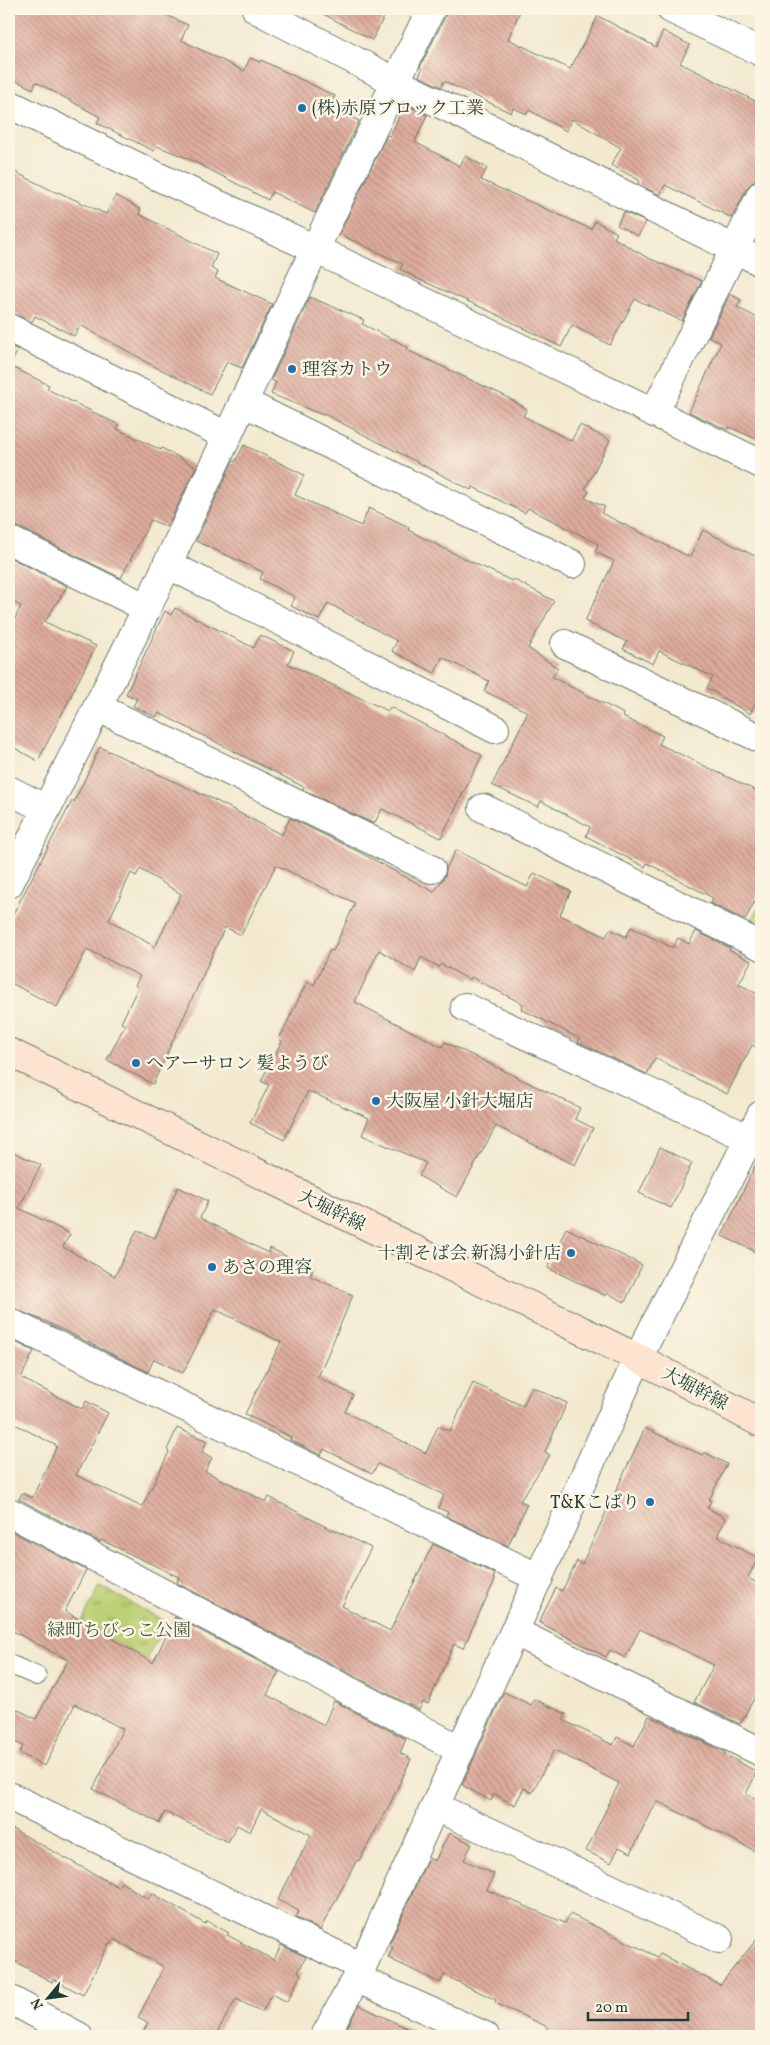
<svg xmlns="http://www.w3.org/2000/svg" width="770" height="2045" viewBox="0 0 770 2045" font-family="Vollkorn,'Noto Serif JP',serif">
	<defs>
		<pattern id="park-tufts" width="24" height="20" patternUnits="userSpaceOnUse" patternTransform="scale(1.25)"><rect width="24" height="20" fill="#bcd074"/><path d="M3 7l-1-3M5 7V3M7 7l1-3M15 17l-1-3M17 17v-4M19 17l1-3" fill="none" stroke="#98aa60"/></pattern>
		<pattern id="building-back-hatch" width="6" height="6" patternUnits="userSpaceOnUse" patternTransform="scale(1.25)"><rect width="6" height="6" fill="#deab9c"/><path d="M-1 5l2 2M0 0l6 6M5-1l2 2" fill="none" stroke="#b38c80"/></pattern>
	</defs>
	<rect width="100%" height="100%" fill="#fcf5e5"/>
	<filter id="ink" filterUnits="userSpaceOnUse"><feTurbulence type="fractalNoise" baseFrequency=".02" numOctaves="2"/><feDisplacementMap in="SourceGraphic" scale="10" xChannelSelector="R" yChannelSelector="G"/><feConvolveMatrix kernelMatrix="1 2 1 2 8 2 1 2 1" color-interpolation-filters="sRGB"/></filter>
	<filter id="wash" filterUnits="userSpaceOnUse"><feTurbulence type="fractalNoise" baseFrequency=".0096" numOctaves="4" result="noise"/><feDisplacementMap in="SourceGraphic" scale="20" xChannelSelector="R" yChannelSelector="G"/><feGaussianBlur stdDeviation="1.12" result="paint"/><feColorMatrix in="noise" values="0 0 0 0 0 0 0 0 0 0 0 0 0 0 0 0 0 1.4 0 .05"/><feComposite in="paint" operator="in"/></filter>
	<g filter="url(#wash)">
		<rect width="100%" height="100%" fill="#f2e9cf"/>
		<g fill="url(#park-tufts)" stroke="#6e8654">
			<polygon points="761,902 761,930 750,924"/>
			<polygon points="100,1586 166,1622 139,1673 73,1638"/>
		</g>
		<g id="blocks">
			<g fill="url(#building-back-hatch)" fill-rule="evenodd">
				<polygon points="9,9 153,9 188,25 181,40 244,71 250,58 260,62 261,60 335,96 330,107 359,121 315,213 272,192 268,200 189,159 157,146 154,151 97,123 100,117 36,82 33,89 9,77"/>
				<polygon points="314,9 388,9 372,40"/>
				<polygon points="449,9 521,9 508,39 570,69 598,16 656,47 663,31 690,45 680,63 761,104 761,167 754,181 747,188 732,218 665,185 660,195 638,184 639,180 611,165 621,148 572,119 566,131 529,110 527,114 513,108 511,113 444,81 441,87 419,76 422,69 420,67"/>
				<polygon points="405,104 427,115 415,142 460,166 465,156 487,168 481,180 591,229 595,221 617,233 614,238 646,257 702,281 682,321 635,299 610,345 572,325 561,347 494,313 416,278 400,269 403,264 339,234 387,135 390,136"/>
				<polygon points="9,169 57,193 58,192 106,214 116,195 141,210 139,214 217,254 211,268 218,272 215,278 272,304 242,368 227,362 210,394 142,360 142,359 80,325 74,336 35,316 32,322 9,312"/>
				<polygon points="624,212 646,222 638,236 617,225"/>
				<polygon points="730,294 741,300 737,307 761,320 761,441 729,427 728,430 689,412 721,343 709,337"/>
				<polygon points="310,297 364,320 362,324 408,347 407,350 505,396 527,409 523,416 571,441 580,425 610,440 585,489 589,491 585,498 605,507 601,513 690,557 703,530 761,559 761,692 750,714 707,688 713,677 659,651 653,664 623,649 627,642 585,621 614,561 595,552 598,544 528,508 525,513 473,487 471,490 324,414 323,415 271,394 276,382 271,380"/>
				<polygon points="9,345 18,350 10,366 49,385 47,389 119,425 117,429 161,450 162,448 196,467 167,527 151,520 121,578 16,526 9,524"/>
				<polygon points="244,445 304,475 295,495 361,526 369,508 409,527 408,530 455,554 512,581 513,579 554,601 528,648 558,668 552,677 624,714 623,717 663,736 659,744 761,793 761,889 745,920 710,903 713,898 647,863 645,867 586,836 590,827 541,801 538,807 492,785 528,712 484,691 489,681 442,657 435,673 392,651 397,641 328,603 319,620 291,606 295,597 260,579 263,572 196,541 233,461 235,462"/>
				<polygon points="9,557 67,586 45,622 96,646 38,761 9,745 9,631 21,606 9,600"/>
				<polygon points="175,608 254,648 260,635 294,651 288,664 388,711 390,707 482,755 441,838 382,809 374,824 303,790 304,787 159,713 156,717 133,706 137,699 126,694 165,611 171,615"/>
				<path d="M100 747 203 795V794L282 835 290 818 359 852 434 892 445 876 446 869 456 850 527 887 534 873 571 891 560 915 606 937 610 929 626 937 631 927 673 948 678 938 689 944 696 931 730 948 729 950 751 961 739 984 761 996V1050L752 1045 727 1094 655 1058 647 1074 578 1042 579 1038 521 1009 523 1004 471 977 470 980 441 964 439 967 421 957 415 972 379 950 355 1002 442 1047 445 1042 580 1108 575 1119 593 1128 575 1165 496 1126 457 1197 419 1176 426 1163 362 1135 369 1118 308 1091 284 1140 250 1123 269 1085 261 1081 282 1041 279 1039 307 982 314 985 330 950 333 951 355 903 276 865 241 935 225 927 153 1084 107 1060 125 1025 121 1023 138 987 135 985 140 976 87 949 57 1007 9 982V922L72 801 74 802ZM140 869 181 894 155 947 109 920 131 873 136 876Z"/>
				<polygon points="660,1147 692,1163 671,1208 639,1193"/>
				<polygon points="9,1150 41,1165 19,1208 70,1234 63,1247 115,1276 137,1230 155,1238 178,1187 208,1201 200,1218 268,1253 270,1248 313,1270 310,1276 353,1295 318,1377 353,1395 345,1412 426,1453 438,1426 450,1431 473,1383 523,1406 532,1387 567,1403 545,1452 550,1455 520,1501 527,1504 508,1546 446,1516 448,1512 438,1508 444,1495 378,1464 372,1474 324,1449 321,1455 290,1440 291,1437 245,1414 281,1342 215,1309 183,1373 154,1359 148,1372 47,1322 9,1307"/>
				<polygon points="758,1159 761,1159 761,1254 722,1236"/>
				<polygon points="566,1228 642,1265 625,1302 607,1293 606,1296 548,1268"/>
				<polygon points="9,1339 34,1351 21,1378 82,1409 86,1401 108,1413 76,1475 142,1507 169,1452 167,1450 177,1428 207,1441 202,1452 212,1458 205,1471 266,1502 269,1497 332,1530 333,1529 371,1548 342,1606 390,1631 433,1544 495,1574 493,1579 495,1580 463,1648 454,1644 428,1704 423,1702 419,1710 177,1583 179,1577 101,1540 100,1542 19,1499 22,1493 32,1498 57,1446 9,1421"/>
				<polygon points="645,1428 702,1455 704,1452 727,1464 709,1500 711,1501 707,1508 726,1518 717,1536 758,1558 748,1578 761,1585 761,1686 740,1724 694,1702 714,1665 640,1629 625,1658 610,1650 606,1657 539,1622 556,1588 562,1591 577,1561 582,1564"/>
				<polygon points="9,1530 86,1570 65,1611 153,1663 175,1617 279,1672 267,1695 324,1725 334,1701 406,1739 400,1753 411,1759 390,1804 359,1861 357,1860 320,1930 295,1917 299,1911 278,1900 311,1835 261,1809 250,1832 237,1825 228,1842 165,1812 159,1823 93,1789 123,1729 75,1704 45,1766 19,1753 23,1746 9,1739 9,1705 36,1719 68,1660 9,1629"/>
				<polygon points="504,1692 531,1705 534,1699 566,1714 563,1720 613,1745 617,1737 634,1746 649,1716 725,1752 724,1754 757,1772 746,1794 761,1801 761,1854 657,1801 631,1853 619,1847 611,1863 586,1851 619,1783 554,1750 532,1793 524,1788 515,1805 494,1794 491,1801 462,1785"/>
				<polygon points="9,1827 118,1887 121,1882 148,1899 152,1893 205,1924 207,1921 229,1933 227,1935 274,1960 281,1945 306,1957 298,1972 301,1974 287,2002 272,1994 262,2012 236,1999 215,2036 141,2036 148,2023 138,2018 164,1967 114,1939 111,1944 109,1943 83,1995 53,1979 52,1982 9,1958"/>
				<polygon points="449,1833 472,1844 464,1860 494,1874 487,1890 565,1923 570,1914 658,1957 660,1954 720,1985 761,1934 761,2036 544,2036 548,2027 495,2003 496,2000 444,1975 440,1983 388,1958 393,1947 389,1945 428,1858 435,1861"/>
				<polygon points="359,2005 423,2036 343,2036"/>
			</g>
		</g>
	</g>
	<g filter="url(#ink)">
		<use href="#blocks" fill-opacity="0" stroke="#69796a" stroke-width="1"/>
		<g fill="none" stroke-linecap="round" stroke-linejoin="round">
			<defs>
				<polyline id="lane" points="9,1664 37,1676"/>
				<g id="street">
					<polyline points="256,9 396,82 761,262"/>
					<polyline points="671,9 761,52"/>
					<polyline points="9,104 161,178 315,249 761,464"/>
					<polyline points="9,328 227,436"/>
					<polyline points="243,402 572,564"/>
					<polyline points="654,413 761,195"/>
					<polyline points="9,540 147,608"/>
					<polyline points="167,564 495,729"/>
					<polyline points="565,644 761,739"/>
					<polyline points="97,707 431,869"/>
					<polyline points="9,790 46,809"/>
					<polyline points="483,808 761,946"/>
					<polyline points="9,884 147,608 315,249 431,9"/>
					<polyline points="465,1007 761,1144"/>
					<polyline points="9,1322 539,1578"/>
					<polyline points="9,1512 461,1750"/>
					<polyline points="515,1632 761,1752"/>
					<polyline points="9,1796 362,1967"/>
					<polyline points="436,1807 719,1939"/>
					<polyline points="356,1978 485,2036"/>
					<polyline points="9,1999 78,2036"/>
					<polyline points="325,2036 362,1967 638,1358 761,1115"/>
				</g>
				<polyline id="secondary" points="9,1052 638,1358 761,1423"/>
			</defs>
			<use href="#lane" stroke="#69796a" stroke-width="20"/>
			<use href="#street" stroke="#69796a" stroke-width="30"/>
			<use href="#secondary" stroke="#69796a" stroke-width="30"/>
			<use href="#lane" stroke="#fff" stroke-width="18"/>
			<use href="#street" stroke="#fff" stroke-width="28"/>
			<use href="#secondary" stroke="#fde4d1" stroke-width="28"/>
		</g>
	</g>
	<g fill="#1f6fb2" stroke="#fcf5e5" stroke-width="2">
		<circle cx="302" cy="108" r="5"/>
		<circle cx="292" cy="369" r="5"/>
		<circle cx="136" cy="1063" r="5"/>
		<circle cx="376" cy="1101" r="5"/>
		<circle cx="571" cy="1253" r="5"/>
		<circle cx="212" cy="1267" r="5"/>
		<circle cx="650" cy="1502" r="5"/>
	</g>
	<g text-anchor="middle" stroke-width="5" stroke-linejoin="round" paint-order="stroke">
		<g font-size="18" fill="#1f3d34" stroke="#fcf5e5" text-anchor="start">
			<text x="312" y="114">(株)赤原ブロック工業</text>
			<text x="302" y="375">理容カトウ</text>
			<text x="146" y="1069">ヘアーサロン 髪ようび</text>
			<text x="386" y="1107">大阪屋 小針大堀店</text>
			<text x="561" y="1259" text-anchor="end">十割そば会 新潟小針店</text>
			<text x="222" y="1273">あさの理容</text>
			<text x="640" y="1508" text-anchor="end">T&amp;Kこばり</text>
		</g>
		<g font-size="18" fill="#1f3d34" stroke="#fcf5e5">
			<text transform="translate(332 1210) rotate(26)" y="6">大堀幹線</text>
			<text transform="translate(695 1388) rotate(28)" y="6">大堀幹線</text>
		</g>
		<g font-size="18" fill="#3e5a41" stroke="#fcf5e5">
			<text x="119" y="1636">緑町ちびっこ公園</text>
		</g>
	</g>
	<rect width="770" height="2045" fill="none" stroke="#fcf5e5" stroke-width="30"/>
	<g transform="translate(48 1998) rotate(241)" stroke="#fcf5e5" stroke-width="4" paint-order="stroke">
	<path d="M0-4L9 19L0 12L-9 19Z" fill="#1f3d34"/>
	<text y="-8" font-size="14" font-weight="bold" text-anchor="middle" fill="#1f3d34">N</text>
	</g>
	<path d="M588 2012v8h100v-8" fill="none" stroke="#1f3d34" stroke-width="2.5"/>
	<text x="595" y="2012" font-size="15" fill="#1f3d34" stroke="#fcf5e5" stroke-width="4" paint-order="stroke">20 m</text>
</svg>
